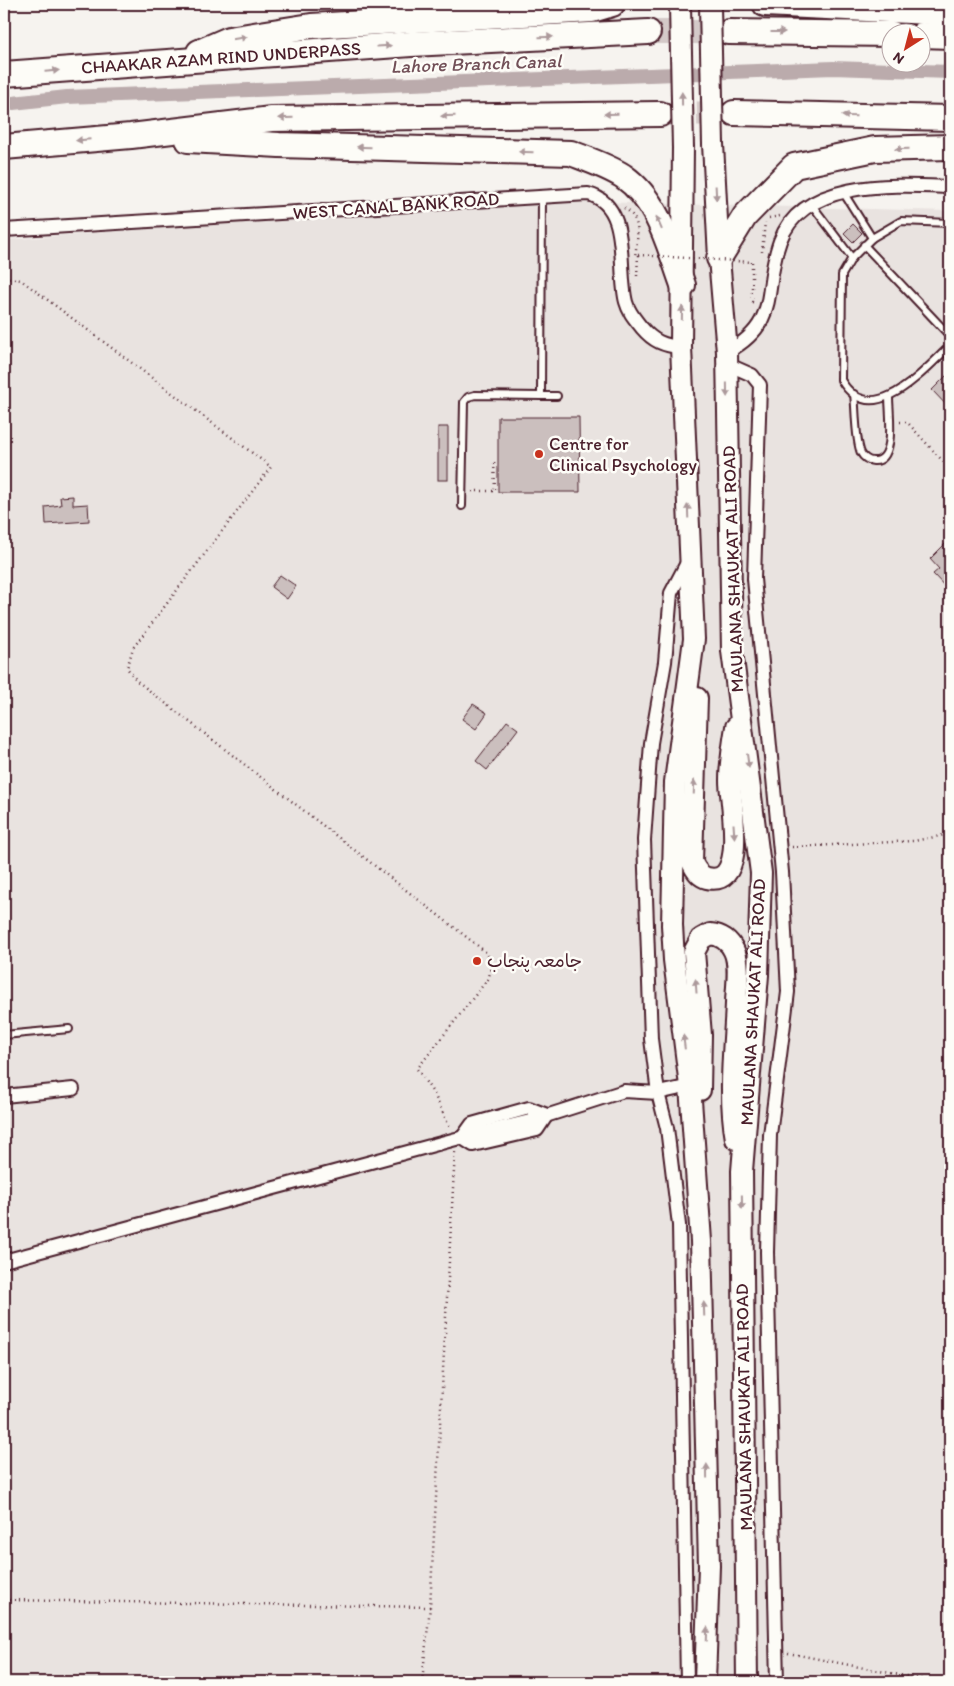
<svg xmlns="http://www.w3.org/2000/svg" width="954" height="1686" viewBox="0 0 954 1686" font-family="Itim,'Playpen Sans Arabic',sans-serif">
	<rect width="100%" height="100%" fill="#f6f3ef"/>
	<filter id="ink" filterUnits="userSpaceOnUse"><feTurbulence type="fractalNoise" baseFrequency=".02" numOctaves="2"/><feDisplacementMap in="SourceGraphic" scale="10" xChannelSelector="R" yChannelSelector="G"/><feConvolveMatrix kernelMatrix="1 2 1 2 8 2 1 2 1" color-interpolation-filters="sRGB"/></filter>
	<g filter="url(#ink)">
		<polygon fill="#e9e3e0" points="596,202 950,211 950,1682 4,1682 4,240 327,214"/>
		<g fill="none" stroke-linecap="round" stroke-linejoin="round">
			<polyline stroke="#bbabac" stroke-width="14" points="4,104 67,97 833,68 950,72"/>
		</g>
		<g fill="#cbbfbe" stroke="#4a1f2b">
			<polygon points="853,224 862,233 853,242 844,233"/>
			<polygon points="950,372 950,409 932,390"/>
			<polygon points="498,417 579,417 580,492 498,492"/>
			<rect x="438" y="427" width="10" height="53"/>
			<polygon points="73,496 73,505 88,504 89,521 46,524 45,507 61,505 60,497"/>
			<polygon points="950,539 950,592 933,574 939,569 930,559"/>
			<polygon points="280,575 296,586 287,599 271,587"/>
			<polygon points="473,704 487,713 476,729 462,719"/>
			<polygon points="507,721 518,729 487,770 476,761"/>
		</g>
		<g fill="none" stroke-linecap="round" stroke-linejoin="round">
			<g stroke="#d4c9c8" stroke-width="24" stroke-dasharray="24 12" stroke-linecap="butt">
				<polyline points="648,32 729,32"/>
				<polyline points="661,114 734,113"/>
			</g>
			<defs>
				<g id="lane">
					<polyline points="843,192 872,238"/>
					<polyline points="542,196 541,396 557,396"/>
					<polyline points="812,205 852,258"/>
					<path d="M950 223 901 221 872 238 852 258 842 275 841 380C872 432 924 370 950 346"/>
					<polyline points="864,245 950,336"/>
					<path d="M854 394C856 410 855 439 861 453 863 457 868 461 873 461 897 463 889 413 889 397"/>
					<polyline points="462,506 464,402 468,397 475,395 541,396"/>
					<polyline points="4,1035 69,1029"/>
				</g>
				<g id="street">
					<path d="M4 230 588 194C632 205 617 269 626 302 629 313 635 319 642 328 653 341 664 346 681 347"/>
					<path d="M727 352C782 322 762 290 780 241 803 178 897 185 950 187"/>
					<polyline points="727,364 752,375 760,385 754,579 782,872 788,992 770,1135 767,1252 777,1682"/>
					<polyline points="4,1096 73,1089"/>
					<polygon points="529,1108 547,1115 537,1130 473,1145 462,1138 472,1124"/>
					<polyline points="4,1261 456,1139 530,1121 624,1091 658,1093 690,1086"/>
					<polyline points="687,1682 679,1225 667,1128 658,1093 651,1039 644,840 651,743 665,662 671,593 689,559"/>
				</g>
				<g id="primary">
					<polyline points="713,144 719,258 727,352 732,651 761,873 758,975 742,1171 747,1682"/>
					<polyline points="683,148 681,347 694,639 675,782 672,925 674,960 690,1086 701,1241 709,1566 705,1682"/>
					<path d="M697 698 692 862C695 869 699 876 707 878 749 888 730 801 730 781 730 763 733 745 736 727"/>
					<path d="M700 1090 701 1035 694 952 701 939 710 934C721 935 729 940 734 951 741 966 736 988 736 1004 734 1049 728 1095 736 1139"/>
				</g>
				<g id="highway">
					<polyline points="765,4 950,13"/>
					<polyline points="729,32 892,34"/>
					<polyline points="922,35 950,36"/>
					<polyline points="199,52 229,39 311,26 592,10 612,4"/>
					<polyline points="4,74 411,44 648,32"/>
					<polyline points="734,113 950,118"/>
					<path d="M188 140 279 145 571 153C589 160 607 166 623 176 659 201 669 247 683 285"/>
					<polyline points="4,147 131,136 271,119 660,114"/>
					<polyline points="719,258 745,216 794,166 875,149 950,147"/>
				</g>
			</defs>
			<use href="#lane" stroke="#4a1f2b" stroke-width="10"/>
			<use href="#street" stroke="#4a1f2b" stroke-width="16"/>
			<use href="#primary" stroke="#4a1f2b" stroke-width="24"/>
			<use href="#highway" stroke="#4a1f2b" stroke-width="28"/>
			<g stroke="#4a1f2b" stroke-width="2.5" stroke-dasharray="1 4" stroke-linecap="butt">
				<path d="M624 208C643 220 637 238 635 257"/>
				<polyline points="769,218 780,216"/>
				<polyline points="762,252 765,222"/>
				<polyline points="752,262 752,302 756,303"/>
				<polyline points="637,276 638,255"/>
				<polyline points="4,277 21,280 271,467 133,648 127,668 137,681 487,953 492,967 488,979 417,1069 434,1094 450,1128"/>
				<polyline points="900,422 907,422 950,469"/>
				<polyline points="472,491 495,491 494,459"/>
				<polyline points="792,847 914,841 950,834"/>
				<polyline points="4,1600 430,1607"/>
				<polyline points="788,1653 936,1682"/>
				<polyline points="422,1682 430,1607 455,1152"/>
			</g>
			<use href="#lane" stroke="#fdfcf7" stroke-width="6"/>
			<use href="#street" stroke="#fdfcf7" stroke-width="12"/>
			<use href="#primary" stroke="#fdfcf7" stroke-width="20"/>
			<use href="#highway" stroke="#fdfcf7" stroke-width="24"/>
			<defs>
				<g id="primary-bridge">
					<polyline points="680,6 683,148"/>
					<polyline points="710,6 713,144"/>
				</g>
			</defs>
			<use href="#primary-bridge" stroke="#4a1f2b" stroke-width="24" stroke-linecap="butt"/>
			<polyline stroke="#4a1f2b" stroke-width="2.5" stroke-dasharray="1 4" stroke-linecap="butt" points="638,255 752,262"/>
			<use href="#primary-bridge" stroke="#fdfcf7" stroke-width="20"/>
		</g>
		<defs><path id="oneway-solid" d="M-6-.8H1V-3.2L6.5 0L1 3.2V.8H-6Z" transform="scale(1.25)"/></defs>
		<g fill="#ac999b">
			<use href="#oneway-solid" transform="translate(778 32)"/>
			<use href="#oneway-solid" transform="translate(546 37) rotate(-2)"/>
			<use href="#oneway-solid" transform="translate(240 38) rotate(-9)"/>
			<use href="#oneway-solid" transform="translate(384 46) rotate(-4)"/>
			<use href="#oneway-solid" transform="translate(52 71) rotate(-5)"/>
			<use href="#oneway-solid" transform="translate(682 99) rotate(-91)"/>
			<use href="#oneway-solid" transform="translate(611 114) rotate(179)"/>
			<use href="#oneway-solid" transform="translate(448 116) rotate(179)"/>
			<use href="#oneway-solid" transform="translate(849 116) rotate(-179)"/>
			<use href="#oneway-solid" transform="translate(286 118) rotate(179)"/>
			<use href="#oneway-solid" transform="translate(83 140) rotate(175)"/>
			<use href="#oneway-solid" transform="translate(364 147) rotate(-179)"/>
			<use href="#oneway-solid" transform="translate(902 149) rotate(179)"/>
			<use href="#oneway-solid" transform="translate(526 152) rotate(-179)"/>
			<use href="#oneway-solid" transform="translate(716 193) rotate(87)"/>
			<use href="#oneway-solid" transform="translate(659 223) rotate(-113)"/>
			<use href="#oneway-solid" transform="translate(682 313) rotate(-89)"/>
			<use href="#oneway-solid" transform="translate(727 390) rotate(89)"/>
			<use href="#oneway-solid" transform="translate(688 511) rotate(-92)"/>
			<use href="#oneway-solid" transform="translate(748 761) rotate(82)"/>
			<use href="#oneway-solid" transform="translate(694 787) rotate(-88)"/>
			<use href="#oneway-solid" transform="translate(734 831) rotate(86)"/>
			<use href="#oneway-solid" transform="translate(696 986) rotate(-94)"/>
			<use href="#oneway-solid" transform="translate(684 1042) rotate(-97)"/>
			<use href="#oneway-solid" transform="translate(742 1202) rotate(89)"/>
			<use href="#oneway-solid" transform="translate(704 1309) rotate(-92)"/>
			<use href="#oneway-solid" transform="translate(707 1471) rotate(-91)"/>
			<use href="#oneway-solid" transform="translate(707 1634) rotate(-88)"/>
		</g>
	</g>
	<g fill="#c8321e" stroke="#fdfcf7" stroke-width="2">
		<circle cx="539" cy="454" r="5"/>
		<circle cx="477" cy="961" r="5"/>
	</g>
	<g text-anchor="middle" stroke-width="5" stroke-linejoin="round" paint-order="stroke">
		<g font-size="18" fill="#4a1f2b" stroke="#fdfcf7">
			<text transform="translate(221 58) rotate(-4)" y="6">CHAAKAR AZAM RIND UNDERPASS</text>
			<text transform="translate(396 206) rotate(-4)" y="6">WEST CANAL BANK ROAD</text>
			<text transform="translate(733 569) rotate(-92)" y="6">MAULANA SHAUKAT ALI ROAD</text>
			<text transform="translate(753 1002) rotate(-87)" y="6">MAULANA SHAUKAT ALI ROAD</text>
			<text transform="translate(744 1407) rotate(-91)" y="6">MAULANA SHAUKAT ALI ROAD</text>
		</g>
		<g font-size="18" fill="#4a1f2b" stroke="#fdfcf7" text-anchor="start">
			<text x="549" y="450">Centre for<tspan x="549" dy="21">Clinical Psychology</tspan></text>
			<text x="487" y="967">جامعہ پنجاب</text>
		</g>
		<g font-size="19" font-style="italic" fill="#725058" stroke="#fdfcf7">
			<text transform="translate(476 63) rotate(-2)" y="7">Lahore Branch Canal</text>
		</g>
	</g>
	<rect width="954" height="1686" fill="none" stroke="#fdfcf7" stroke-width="20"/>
	<rect x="10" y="10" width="934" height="1666" fill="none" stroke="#4a1f2b" stroke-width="2" filter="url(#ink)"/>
	<g transform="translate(906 48) rotate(216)"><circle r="24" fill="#fdfcf7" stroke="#b5a4a5"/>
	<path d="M0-4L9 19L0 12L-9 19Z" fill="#c8321e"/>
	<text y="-8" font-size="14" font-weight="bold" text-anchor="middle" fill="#4a1f2b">N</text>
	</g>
</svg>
